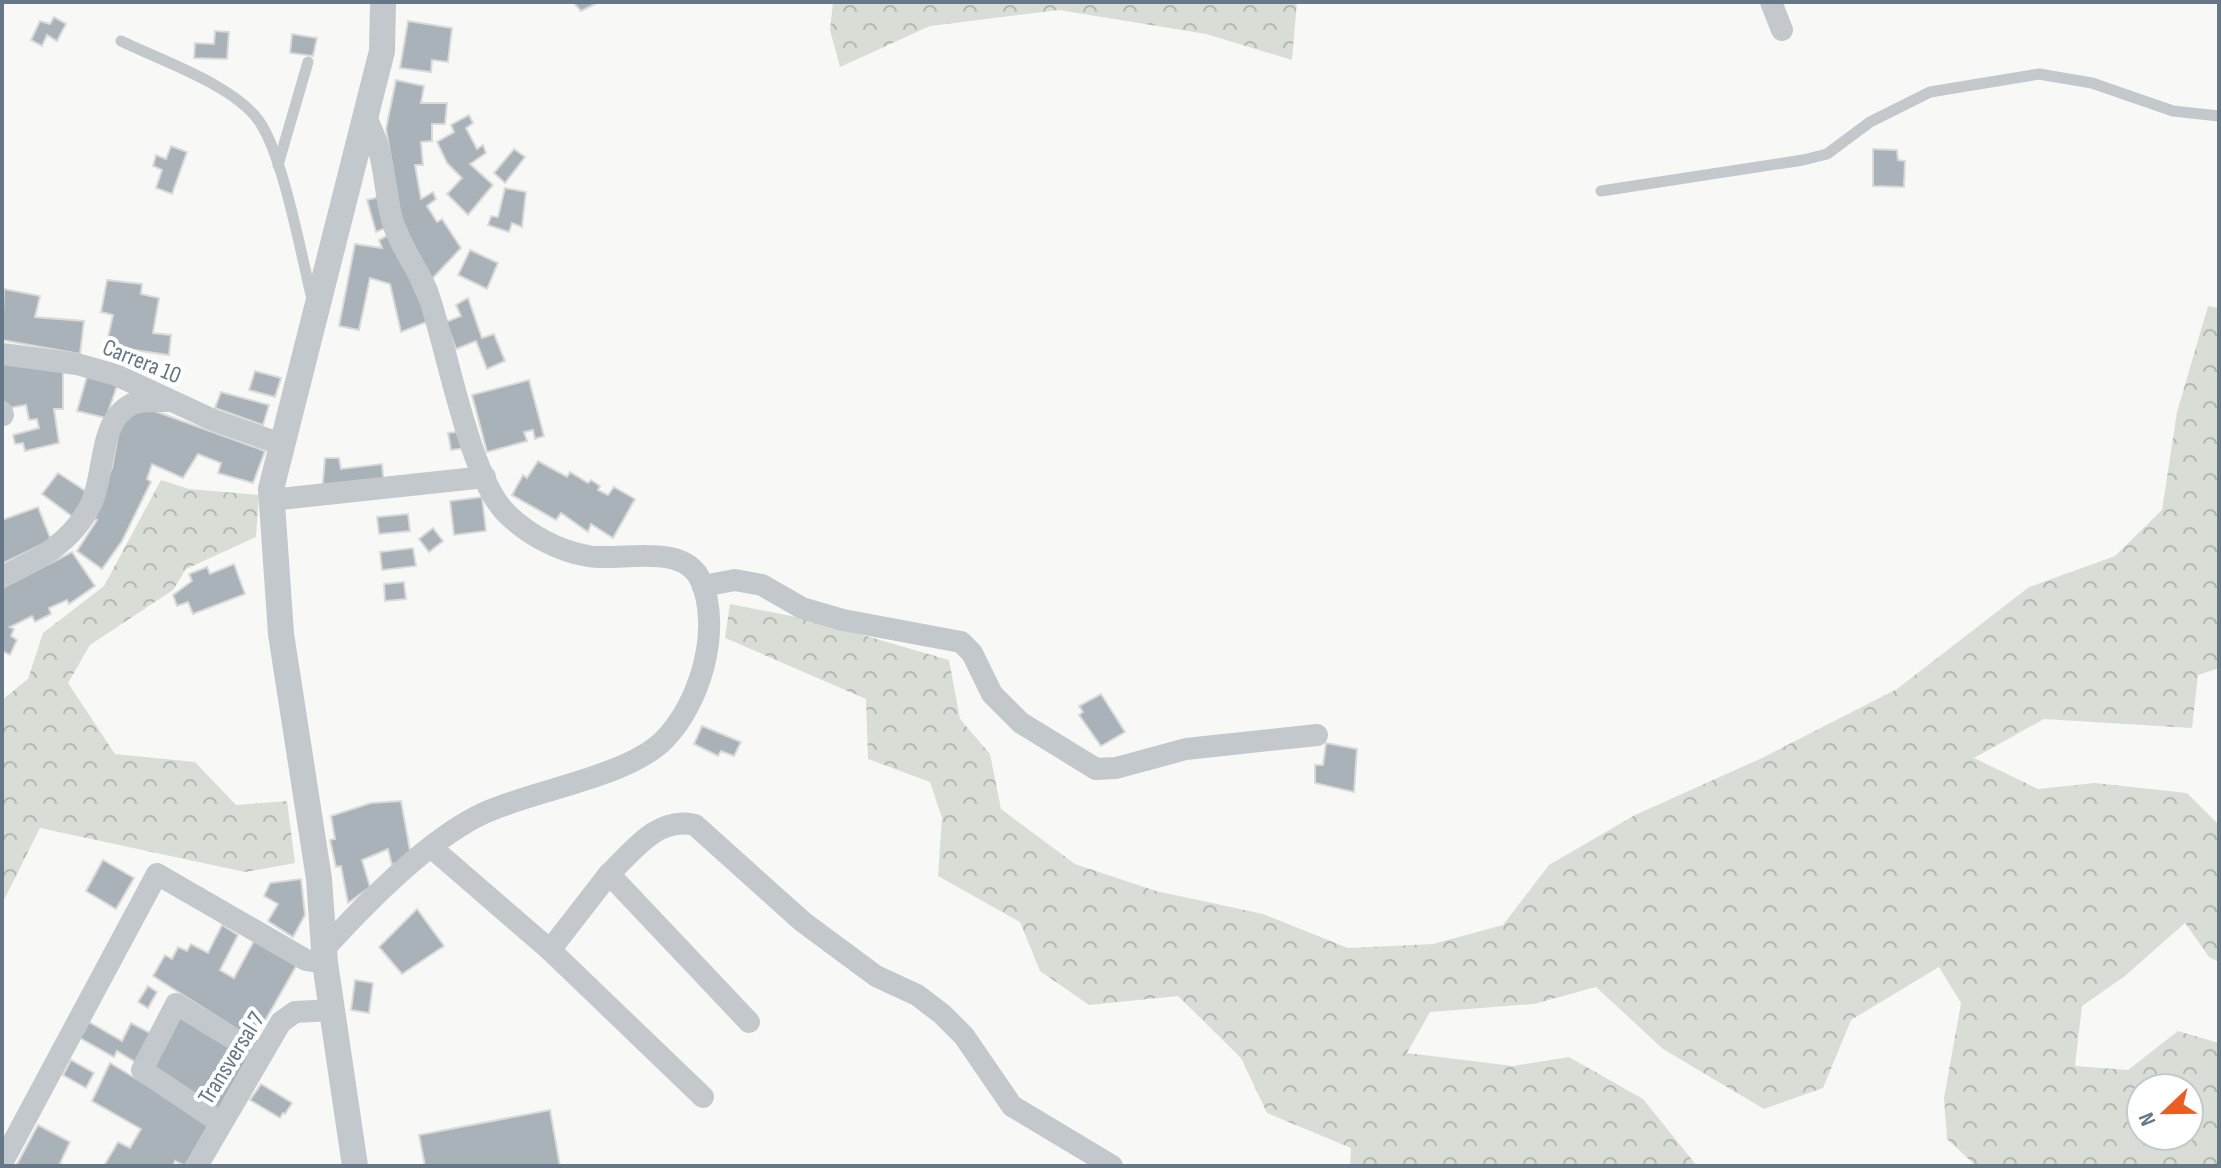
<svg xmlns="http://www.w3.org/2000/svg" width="2221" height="1168" viewBox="0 0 2221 1168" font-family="'Sofia Sans Condensed',sans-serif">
	<defs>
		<pattern id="forest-crowns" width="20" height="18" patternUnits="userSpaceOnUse" patternTransform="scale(2)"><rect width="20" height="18" fill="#d8ded5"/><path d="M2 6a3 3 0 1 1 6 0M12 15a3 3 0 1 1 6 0" fill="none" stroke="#b3b9b3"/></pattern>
	</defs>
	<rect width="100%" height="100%" fill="#f8f9f6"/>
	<g fill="url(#forest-crowns)" fill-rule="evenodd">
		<polygon points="833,2 1297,2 1292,60 1206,34 1059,10 930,26 840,67 830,30"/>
		<path d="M2208 306 2219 308V668L2198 675 2192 728 2044 719 1974 758 2038 789 2095 783 2187 793 2219 825V962L2209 957 2185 923 2125 976 2082 1006 2075 1066 2128 1070 2178 1031 2219 1043V1166H1976L1947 1139 1944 1098 1961 1003 1939 967 1851 1020 1823 1088 1764 1109 1663 1049 1596 987 1534 1004 1430 1012 1407 1053 1513 1066 1569 1057 1643 1099 1697 1166H1350L1351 1148 1267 1113 1241 1058 1178 996 1089 1005 1040 971 1020 922 938 876 942 818 930 782 868 759 866 699 725 638 730 604 811 620 949 660 960 719 990 754 1001 809 1075 864 1156 891 1263 914 1348 948 1433 944 1503 925 1549 865 1635 815 1762 758 1897 689 2029 587 2115 556 2162 510 2177 412ZM2141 1088H2189V1136H2141Z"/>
		<polygon points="161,480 189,489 259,495 256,537 186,569 173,590 90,645 68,683 115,754 195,762 236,805 287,801 295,863 245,872 40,828 2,904 2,700 28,679 43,633 104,586"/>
	</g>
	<g fill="#a9b1b9" stroke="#dadad8" stroke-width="2">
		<polygon points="573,2 599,2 581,11"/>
		<polygon points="54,17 66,24 57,41 47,35 42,46 31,40 40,21 50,24"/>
		<polygon points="408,21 452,28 448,62 432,60 431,72 400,68"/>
		<polygon points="215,31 229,32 227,59 194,58 195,43 214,44"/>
		<polygon points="292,34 317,38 313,56 290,53"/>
		<polygon points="396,80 424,86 421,103 447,103 445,124 432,124 432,141 421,142 423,165 415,165 421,199 433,192 436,199 427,206 437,222 442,219 461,248 430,281 401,218 386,129"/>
		<polygon points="469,115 473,123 466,128 477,149 483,145 486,153 470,164 493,185 468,215 447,194 462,178 447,163 437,142 454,132 451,125"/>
		<polygon points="171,146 187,152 172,194 156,188 162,170 153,166 156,155 166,159"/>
		<polygon points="514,149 525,157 505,183 494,173"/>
		<polygon points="1873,149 1897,150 1898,160 1905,161 1904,187 1873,186"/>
		<polygon points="505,188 526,192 522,227 512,223 509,232 488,225 491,216 498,217"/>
		<polygon points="379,197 386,228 376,232 367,200"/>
		<polygon points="390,234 429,321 401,332 390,284 370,278 359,330 339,326 355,244 382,248 379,240"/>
		<polygon points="470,250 498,263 487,289 458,275"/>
		<polygon points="107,280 142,284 141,294 159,298 153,333 171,335 169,355 106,346 113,315 101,312"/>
		<polygon points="4,289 40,296 35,317 84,321 80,354 2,340"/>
		<polygon points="468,298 482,338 494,334 505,361 487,369 476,341 456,349 446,322 461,316 456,305"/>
		<polygon points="2,361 63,371 63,409 54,409 59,443 25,451 23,443 15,444 13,435 39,428 37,419 29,420 26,405 9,408 3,401"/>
		<polygon points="255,371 281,378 275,397 249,390"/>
		<polygon points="88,373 118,383 106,418 77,411"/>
		<polygon points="529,380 544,436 535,439 533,430 524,432 527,441 487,452 472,395"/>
		<polygon points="221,392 269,405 263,425 215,408"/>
		<polygon points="149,409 265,451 253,483 218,473 221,463 198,454 183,478 152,464 147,479 151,482 122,541 102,569 77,551 97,520 91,517 112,468 120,425 132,411"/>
		<polygon points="462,431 466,448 451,450 448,433"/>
		<polygon points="325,458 339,458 341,469 382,464 384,486 322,492"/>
		<polygon points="538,461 567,477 570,472 588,483 591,480 600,486 598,490 608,495 614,487 635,499 613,538 591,524 588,532 561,513 556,520 512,495 523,475 527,478"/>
		<polygon points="58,473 87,492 73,517 42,494"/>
		<polygon points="482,497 486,531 454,535 450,501"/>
		<polygon points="38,507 51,540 2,564 2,520"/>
		<polygon points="408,514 410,531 379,534 377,517"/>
		<polygon points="433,528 443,541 429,552 419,539"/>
		<polygon points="413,548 416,566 382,570 380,552"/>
		<polygon points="72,552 95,586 69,604 67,600 49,608 51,614 35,622 32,616 10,627 14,629 11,636 17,640 10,655 2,651 2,588"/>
		<polygon points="234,564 245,594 193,614 188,602 177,606 173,595 192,581 189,574 207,567 210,574"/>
		<polygon points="404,582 406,599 385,601 384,584"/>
		<polygon points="1101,694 1125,732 1101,746 1079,715 1083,712 1079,706"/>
		<polygon points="702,726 741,742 734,756 721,751 718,756 694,744"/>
		<polygon points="1326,743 1357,749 1354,792 1315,783 1315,765 1323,765"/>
		<polygon points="401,801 411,856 392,865 388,849 362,860 370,887 348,903 341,866 336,867 330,840 335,839 331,816 371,803"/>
		<polygon points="103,860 134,878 116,909 86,891"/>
		<polygon points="301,879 305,915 293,937 268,921 278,904 264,896 270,883"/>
		<polygon points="417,909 444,946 402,974 379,947"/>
		<polygon points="222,925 238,935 220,970 234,978 255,939 298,963 254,1040 153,976 165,955 172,959 178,947 187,951 191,944 208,953"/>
		<polygon points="355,980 373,983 369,1013 351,1010"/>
		<polygon points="148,986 157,992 148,1008 138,1002"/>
		<polygon points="179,1012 249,1056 217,1112 150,1067"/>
		<polygon points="89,1022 122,1041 131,1023 152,1034 137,1063 117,1051 114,1057 80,1038"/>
		<polygon points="71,1060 94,1073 86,1088 63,1075"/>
		<polygon points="110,1063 210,1123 185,1166 175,1161 173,1166 104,1166 118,1142 130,1148 141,1129 92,1101"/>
		<polygon points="261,1084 292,1103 285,1114 283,1113 280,1118 250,1100"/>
		<polygon points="550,1110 560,1166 425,1166 419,1135"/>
		<polygon points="38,1125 70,1142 60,1163 65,1166 16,1166"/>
	</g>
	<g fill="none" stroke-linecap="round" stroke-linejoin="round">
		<g stroke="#c3c8cc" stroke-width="11">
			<path d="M121 41C160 60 234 85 259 121 283 155 301 254 312 299"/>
			<polyline points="278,165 308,62"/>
			<polyline points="1601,191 1803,160 1827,154 1870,122 1930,92 2039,74 2092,83 2173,111 2219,116"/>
		</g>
		<g stroke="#c3c8cc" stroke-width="22">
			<polyline points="1771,2 1782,30"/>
			<polyline points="2,354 77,364 116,375 213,420 281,444"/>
			<polyline points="2,412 3,415"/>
			<polyline points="271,500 485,477"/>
			<path d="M2 577C39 559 72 543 91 504 106 474 97 422 132 404 142 400 159 401 169 401"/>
			<polyline points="703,586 735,580 762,585 802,608 843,620 961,642 972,653 992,694 1021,723 1096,769 1116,768 1186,749 1317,735"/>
			<polyline points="432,848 550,950 703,1097"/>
			<path d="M609 874C634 850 658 816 695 825L803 922 876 976 917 995 942 1014 964 1036 1012 1106 1112 1166"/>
			<path d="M326 947C366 903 430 838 484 813 534 790 627 777 664 740 700 704 722 629 701 581 684 541 620 562 588 556 558 551 529 535 507 514 468 476 447 345 427 291 418 269 402 249 394 226 386 203 386 177 380 154 377 140 370 127 365 114"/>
			<polyline points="550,950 609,874 749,1022"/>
			<polyline points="221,1123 142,1070 176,1004 259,1054"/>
			<polyline points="2,1163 157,874 306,960 325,963"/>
			<polyline points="197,1166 281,1022 295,1012 332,1010"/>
		</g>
		<polyline stroke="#c3c8cc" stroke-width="26" points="355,1166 325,963 319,879 281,634 271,489 382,51 383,2"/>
	</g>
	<g text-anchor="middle" stroke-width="8" stroke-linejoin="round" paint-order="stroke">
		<g font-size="24" fill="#678" stroke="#fff">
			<text transform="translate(142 361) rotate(22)" y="8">Carrera 10</text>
			<text transform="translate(231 1058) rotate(-58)" y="8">Transversal 7</text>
		</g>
	</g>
	<rect width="2221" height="1168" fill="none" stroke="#667788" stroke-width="8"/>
	<g transform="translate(2165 1112) rotate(248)"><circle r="38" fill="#ffffff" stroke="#c2c9cf" stroke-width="2"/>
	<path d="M0-6L14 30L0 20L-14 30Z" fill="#eb5e23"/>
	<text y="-12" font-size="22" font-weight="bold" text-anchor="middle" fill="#667788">N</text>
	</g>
</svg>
